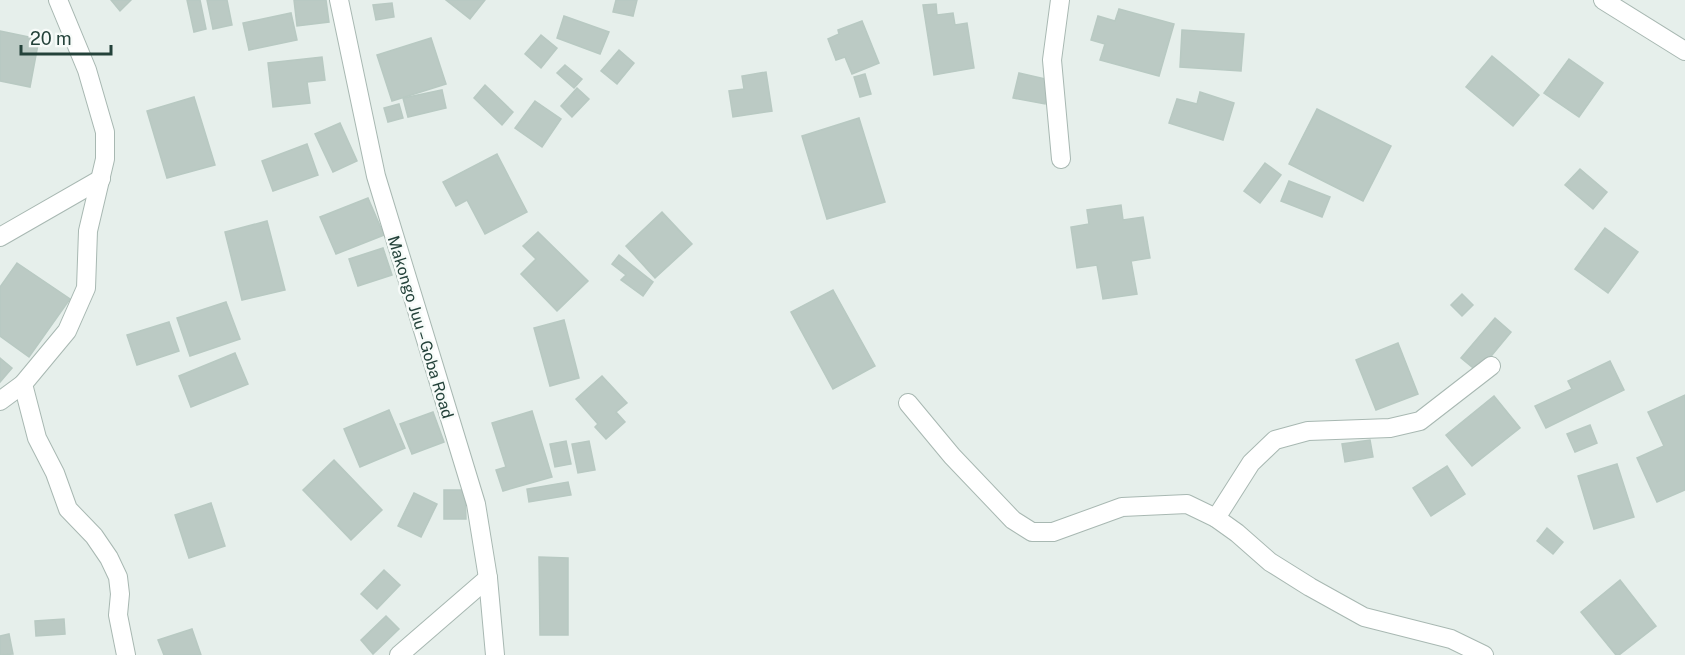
<svg xmlns="http://www.w3.org/2000/svg" width="1685" height="655" viewBox="0 0 1685 655" font-family="'Public Sans',sans-serif">
	<rect width="100%" height="100%" fill="#e6efeb"/>
	<g fill="#bbcac4" stroke="#b8c9c2" stroke-width="1.5">
		<polygon points="111,0 131,0 120,11"/>
		<polygon points="187,0 200,0 206,29 194,32"/>
		<polygon points="207,0 227,0 232,25 213,29"/>
		<polygon points="294,0 326,0 329,22 297,26"/>
		<polygon points="446,0 485,0 470,19"/>
		<polygon points="616,0 637,0 633,16 613,12"/>
		<polygon points="392,3 394,17 376,20 373,5"/>
		<polygon points="936,4 937,15 953,13 955,25 967,23 974,68 934,75 923,5"/>
		<polygon points="1119,9 1174,24 1159,76 1100,60 1105,44 1091,40 1098,16 1115,21"/>
		<polygon points="291,13 297,40 249,50 243,23"/>
		<polygon points="564,16 609,32 600,54 557,38"/>
		<polygon points="862,21 879,63 852,74 845,57 836,60 828,39 839,34 838,30"/>
		<polygon points="1182,30 1244,34 1241,71 1180,67"/>
		<polygon points="0,31 39,39 30,87 0,81"/>
		<polygon points="541,35 557,48 541,68 525,54"/>
		<polygon points="431,38 446,84 392,101 377,55"/>
		<polygon points="619,50 634,63 617,84 601,71"/>
		<polygon points="1492,56 1539,95 1513,126 1466,87"/>
		<polygon points="322,57 325,80 307,82 310,103 273,107 268,63"/>
		<polygon points="1569,59 1603,83 1579,117 1544,93"/>
		<polygon points="565,65 582,79 574,88 557,73"/>
		<polygon points="766,72 772,111 733,117 729,91 744,89 742,76"/>
		<polygon points="1019,73 1050,80 1045,104 1013,98"/>
		<polygon points="865,74 871,94 860,97 854,77"/>
		<polygon points="485,85 513,112 502,125 474,98"/>
		<polygon points="577,88 589,99 572,117 561,106"/>
		<polygon points="442,90 446,108 408,117 403,98"/>
		<polygon points="1200,92 1234,103 1223,140 1169,123 1177,99 1197,104"/>
		<polygon points="194,97 215,165 167,178 147,111"/>
		<polygon points="535,101 561,119 542,147 515,128"/>
		<polygon points="399,104 403,118 388,122 384,108"/>
		<polygon points="1317,109 1391,146 1363,201 1289,164"/>
		<polygon points="859,118 885,202 827,219 802,136"/>
		<polygon points="340,123 357,161 333,172 315,134"/>
		<polygon points="307,144 318,175 273,191 262,161"/>
		<polygon points="497,154 527,212 485,234 467,200 456,206 443,182"/>
		<polygon points="1265,163 1281,175 1260,203 1244,191"/>
		<polygon points="1580,169 1607,192 1593,209 1565,185"/>
		<polygon points="1289,181 1330,197 1322,217 1281,201"/>
		<polygon points="368,198 384,235 336,254 320,217"/>
		<polygon points="1121,205 1123,220 1143,217 1150,258 1131,261 1137,294 1103,299 1097,265 1077,268 1071,227 1089,224 1087,210"/>
		<polygon points="662,212 692,244 655,278 626,246"/>
		<polygon points="267,221 285,290 242,300 225,232"/>
		<polygon points="1605,228 1638,252 1608,293 1575,269"/>
		<polygon points="538,232 588,281 557,311 521,274 536,259 523,246"/>
		<polygon points="383,248 392,275 358,286 349,259"/>
		<polygon points="619,255 653,282 643,296 621,280 626,275 612,264"/>
		<polygon points="17,263 70,299 29,357 0,336 0,287"/>
		<polygon points="833,290 875,366 833,389 791,312"/>
		<polygon points="1462,294 1473,305 1462,316 1451,305"/>
		<polygon points="226,302 240,339 190,356 177,318"/>
		<polygon points="1495,318 1511,332 1478,372 1461,358"/>
		<polygon points="564,320 579,378 550,386 534,328"/>
		<polygon points="169,322 179,351 137,365 127,335"/>
		<polygon points="1398,343 1418,394 1376,410 1356,360"/>
		<polygon points="235,353 248,384 191,407 179,376"/>
		<polygon points="0,358 12,368 0,382"/>
		<polygon points="1610,361 1624,390 1546,428 1535,406 1572,389 1568,381"/>
		<polygon points="602,376 627,403 616,412 625,422 606,439 595,427 598,424 576,399"/>
		<polygon points="1685,395 1685,490 1657,502 1637,458 1664,446 1648,412"/>
		<polygon points="1494,396 1520,428 1472,466 1446,435"/>
		<polygon points="389,410 405,448 360,467 344,429"/>
		<polygon points="532,411 552,477 503,491 496,470 506,467 492,423"/>
		<polygon points="433,412 444,442 412,454 400,424"/>
		<polygon points="1590,425 1597,443 1575,452 1567,434"/>
		<polygon points="1370,440 1373,457 1345,462 1342,444"/>
		<polygon points="566,441 571,464 555,467 550,444"/>
		<polygon points="589,441 595,470 578,473 572,444"/>
		<polygon points="334,460 382,510 351,540 303,490"/>
		<polygon points="1617,464 1634,517 1594,529 1578,476"/>
		<polygon points="1447,466 1465,494 1431,516 1413,488"/>
		<polygon points="568,482 571,495 529,502 527,489"/>
		<polygon points="444,490 465,490 466,519 444,519"/>
		<polygon points="414,493 437,504 421,537 398,526"/>
		<polygon points="211,503 225,546 189,558 175,515"/>
		<polygon points="1547,528 1563,542 1553,554 1537,541"/>
		<polygon points="539,557 568,558 568,635 540,635"/>
		<polygon points="384,570 400,585 377,609 361,594"/>
		<polygon points="1620,580 1656,626 1619,655 1616,655 1581,612"/>
		<polygon points="386,616 399,629 373,654 361,640"/>
		<polygon points="64,619 65,634 36,636 35,621"/>
		<polygon points="192,629 201,655 164,655 158,640"/>
		<polygon points="9,634 13,654 0,655 0,636"/>
	</g>
	<g fill="none" stroke-linecap="round" stroke-linejoin="round">
		<defs>
			<g id="minor">
				<polyline points="58,0 87,70 105,132 105,159 88,231 86,288 67,331 23,384 37,438 55,473 68,509 94,536 109,558 118,577 120,594 118,615 126,655"/>
				<polyline points="1060,0 1052,60 1061,159"/>
				<polyline points="0,237 101,179"/>
				<polyline points="0,401 23,384"/>
				<polyline points="908,403 952,456 1013,520 1032,532 1053,532 1122,507 1187,504 1216,518 1237,533 1270,562 1310,587 1364,617 1451,639 1484,655"/>
				<polyline points="1216,518 1251,463 1275,440 1308,431 1390,428 1420,421 1491,366"/>
				<polyline points="399,655 488,578"/>
			</g>
			<g id="tertiary">
				<polyline points="339,0 376,176 476,504 488,578 495,655"/>
				<polyline points="1603,0 1685,51"/>
			</g>
		</defs>
		<use href="#minor" stroke="#a8b8b2" stroke-width="20"/>
		<use href="#tertiary" stroke="#a8b8b2" stroke-width="20"/>
		<use href="#minor" stroke="#fff" stroke-width="18"/>
		<use href="#tertiary" stroke="#fff" stroke-width="18"/>
	</g>
	<g text-anchor="middle" stroke-width="5" stroke-linejoin="round" paint-order="stroke">
		<g font-size="16" fill="#24423a" stroke="#f7fbf9">
			<text transform="translate(421 327) rotate(73)" y="6">Makongo Juu – Goba Road</text>
		</g>
	</g>
	<path d="M21 45v9h90v-9" fill="none" stroke="#24423a" stroke-width="3"/>
	<text x="30" y="45" font-size="18" fill="#24423a" stroke="#f7fbf9" stroke-width="4.5" paint-order="stroke">20 m</text>
</svg>
